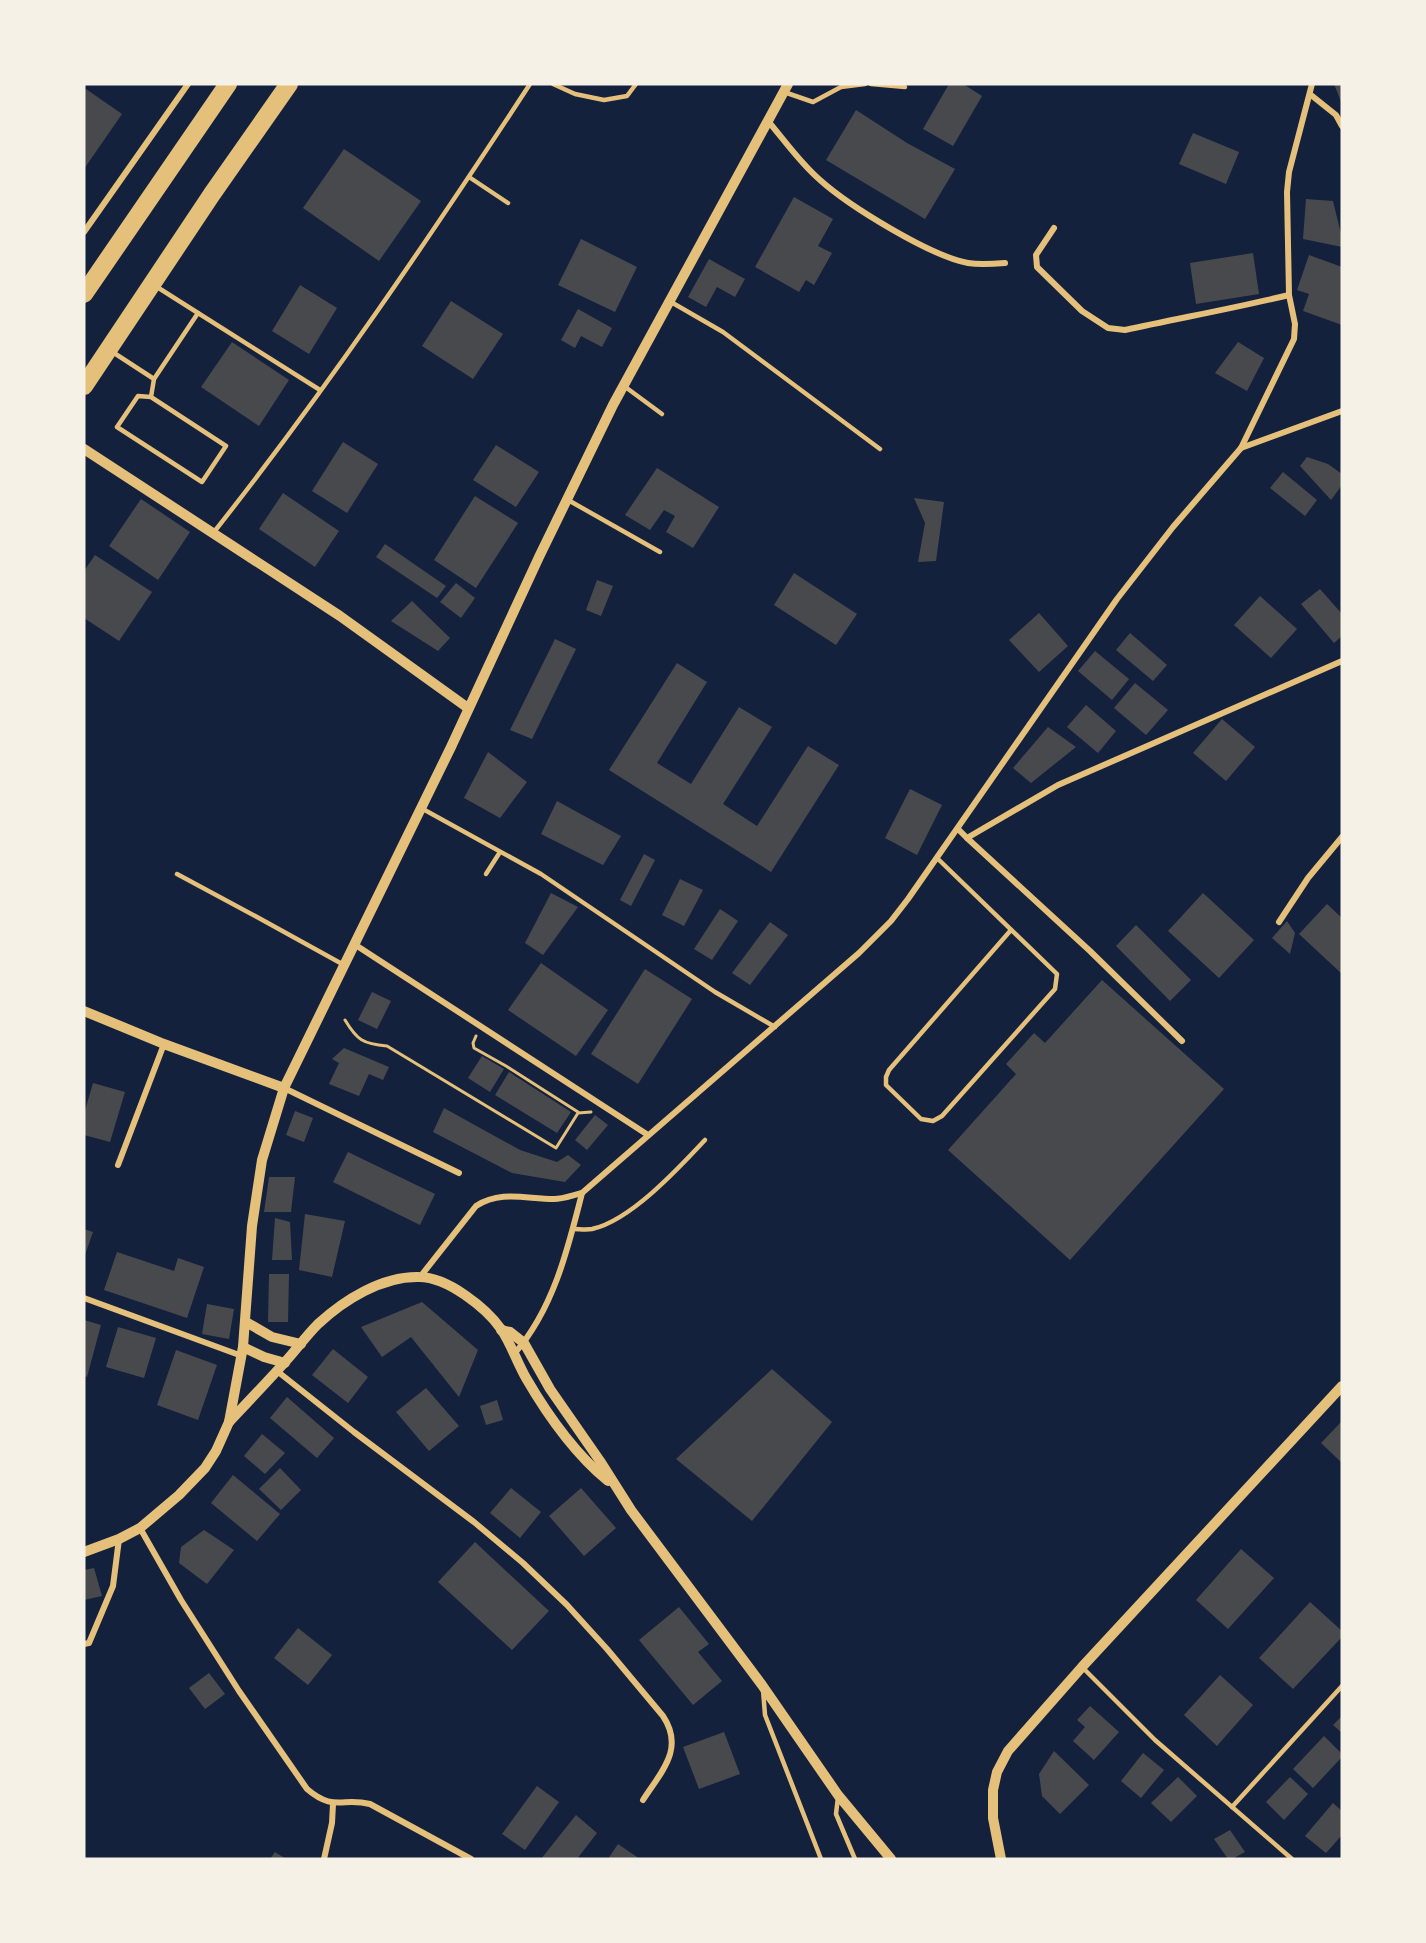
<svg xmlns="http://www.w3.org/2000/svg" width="1426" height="1943" viewBox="0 0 1426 1943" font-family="'IBM Plex Sans',sans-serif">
	<rect width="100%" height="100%" fill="#14213d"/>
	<g fill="#48494c">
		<polygon points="949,84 963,84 982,96 953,146 923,129"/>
		<polygon points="1334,84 1342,84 1342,104"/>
		<polygon points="86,89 122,114 84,169 84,92"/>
		<polygon points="856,110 907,143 955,169 925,219 826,160"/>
		<polygon points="1193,133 1239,152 1226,184 1179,164"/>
		<polygon points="344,149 421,201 379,261 303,208"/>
		<polygon points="794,197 833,219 818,246 832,253 814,285 806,280 799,292 755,267"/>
		<polygon points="1306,199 1333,201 1342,238 1342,247 1303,239"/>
		<polygon points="581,239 637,267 615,312 558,285"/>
		<polygon points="1253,253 1259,294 1196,304 1190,263"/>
		<polygon points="1309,255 1342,267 1342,325 1303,311 1309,294 1297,290"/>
		<polygon points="709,259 745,279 735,297 717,287 706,307 688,297"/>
		<polygon points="300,285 337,308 309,354 272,331"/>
		<polygon points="451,301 503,334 473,379 422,346"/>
		<polygon points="578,309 612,328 602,347 581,336 575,348 561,340"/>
		<polygon points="232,342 289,380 259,426 201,387"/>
		<polygon points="1238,342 1264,358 1247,391 1215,373"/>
		<polygon points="343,442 378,464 347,513 312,491"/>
		<polygon points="496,445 539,472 516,507 473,480"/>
		<polygon points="1307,457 1328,464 1342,474 1342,485 1331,500 1300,466"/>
		<polygon points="657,468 719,507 693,548 666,532 675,516 664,510 650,530 625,515"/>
		<polygon points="1283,472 1317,500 1305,516 1270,488"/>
		<polygon points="283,493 339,531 315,567 259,529"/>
		<polygon points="475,496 518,523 476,588 434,560"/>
		<polygon points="914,498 944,502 936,561 918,562 925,523"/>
		<polygon points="141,499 190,532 158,580 109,546"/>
		<polygon points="385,544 446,586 437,598 376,557"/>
		<polygon points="95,555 152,592 119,641 84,618 84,571"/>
		<polygon points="794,573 857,614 836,645 774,605"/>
		<polygon points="597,580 613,586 601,616 586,610"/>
		<polygon points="456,583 475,598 461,618 440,602"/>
		<polygon points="1320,589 1342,614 1342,636 1334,643 1301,604"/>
		<polygon points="1260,596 1297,629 1271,658 1234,625"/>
		<polygon points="412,601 450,638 438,651 391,621"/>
		<polygon points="1039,613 1068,646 1039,672 1009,640"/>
		<polygon points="1130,633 1167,665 1153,681 1116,650"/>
		<polygon points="555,639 576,649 532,739 510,730"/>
		<polygon points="1095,651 1129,679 1112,700 1078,671"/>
		<polygon points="677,663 707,682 657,763 691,784 739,707 772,727 723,804 757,826 808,746 839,765 771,872 609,770"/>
		<polygon points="1135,683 1168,710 1146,735 1114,708"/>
		<polygon points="1086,705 1116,731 1098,753 1067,727"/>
		<polygon points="1222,719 1255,747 1226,781 1193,753"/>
		<polygon points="1048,727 1076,747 1031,783 1013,768"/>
		<polygon points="488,752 527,782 500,818 464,798"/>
		<polygon points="910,789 942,805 917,855 885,838"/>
		<polygon points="557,801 621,836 603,865 541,834"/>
		<polygon points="644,854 655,860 631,906 620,900"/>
		<polygon points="680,879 703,890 684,926 662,915"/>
		<polygon points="551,893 578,907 543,955 525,943"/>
		<polygon points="1203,893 1254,940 1219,978 1168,931"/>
		<polygon points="1327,904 1342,918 1342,974 1299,934"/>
		<polygon points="720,909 738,921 712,960 694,949"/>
		<polygon points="1287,921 1295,933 1290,954 1272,938"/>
		<polygon points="770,922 788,935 750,985 732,973"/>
		<polygon points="1136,925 1191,980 1170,1001 1116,946"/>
		<polygon points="541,963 608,1010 576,1056 508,1010"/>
		<polygon points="645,969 692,999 638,1084 591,1054"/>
		<polygon points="1102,980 1224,1089 1070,1260 948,1150 1016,1074 1006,1064 1034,1033 1045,1043"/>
		<polygon points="372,992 391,1001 377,1029 358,1020"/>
		<polygon points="344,1048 389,1067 383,1080 369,1074 359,1096 329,1084 339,1063 332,1059"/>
		<polygon points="482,1056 504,1069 490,1092 468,1078"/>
		<polygon points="509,1072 571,1112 557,1133 495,1095"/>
		<polygon points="93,1083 125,1092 110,1142 84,1135 84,1114"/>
		<polygon points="444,1108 520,1150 557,1162 568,1155 581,1165 565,1182 512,1173 433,1132"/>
		<polygon points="295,1111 313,1118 304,1142 286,1135"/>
		<polygon points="595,1115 608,1125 587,1150 575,1140"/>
		<polygon points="348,1152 435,1194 420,1225 333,1182"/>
		<polygon points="269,1177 295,1177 291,1212 264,1212"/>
		<polygon points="305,1214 345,1221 332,1277 299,1270"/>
		<polygon points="275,1218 290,1222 292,1260 272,1260"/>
		<polygon points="84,1229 93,1232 84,1258"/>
		<polygon points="117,1252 174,1271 178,1258 204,1267 187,1318 104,1290"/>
		<polygon points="269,1274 289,1274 288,1322 268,1322"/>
		<polygon points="422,1302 478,1350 459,1397 411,1337 382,1357 361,1327"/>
		<polygon points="207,1304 234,1309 229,1339 202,1334"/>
		<polygon points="84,1320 101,1325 87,1377 84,1376"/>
		<polygon points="118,1327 156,1338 144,1378 106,1367"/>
		<polygon points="333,1349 368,1377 348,1403 312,1375"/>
		<polygon points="176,1350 217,1365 198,1420 157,1405"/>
		<polygon points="772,1369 832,1422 752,1521 676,1459"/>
		<polygon points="426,1388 459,1426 429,1451 396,1412"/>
		<polygon points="287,1397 334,1438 317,1458 270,1418"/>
		<polygon points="497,1400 503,1420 486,1425 480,1406"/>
		<polygon points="1342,1421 1342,1463 1321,1443"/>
		<polygon points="262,1434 285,1453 265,1474 244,1456"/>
		<polygon points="280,1468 301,1490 281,1510 259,1489"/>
		<polygon points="233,1475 280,1514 257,1541 211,1503"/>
		<polygon points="511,1488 541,1512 520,1538 490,1513"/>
		<polygon points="581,1488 616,1528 584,1556 549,1516"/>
		<polygon points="204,1530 234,1550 207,1584 179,1563 181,1547"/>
		<polygon points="475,1542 549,1611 512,1650 438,1582"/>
		<polygon points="1241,1549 1274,1578 1228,1629 1196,1600"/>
		<polygon points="94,1568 102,1596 84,1600 84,1570"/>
		<polygon points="1310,1602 1342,1631 1342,1637 1293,1689 1259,1658"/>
		<polygon points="679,1607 709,1644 698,1652 722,1681 693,1705 639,1640"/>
		<polygon points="298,1628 332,1655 308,1685 274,1658"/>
		<polygon points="209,1673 225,1694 205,1709 189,1688"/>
		<polygon points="1220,1675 1253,1705 1217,1746 1184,1715"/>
		<polygon points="1090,1706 1119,1732 1094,1760 1073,1741 1085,1727 1077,1720"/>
		<polygon points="1342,1716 1342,1733 1333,1725"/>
		<polygon points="724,1732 740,1774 699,1789 683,1747"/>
		<polygon points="1324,1736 1342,1754 1342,1757 1313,1788 1293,1769"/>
		<polygon points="1054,1751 1089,1785 1060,1814 1042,1796 1039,1774"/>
		<polygon points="1143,1753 1164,1770 1141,1798 1121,1781"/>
		<polygon points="1178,1777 1197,1796 1171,1822 1151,1803"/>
		<polygon points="1290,1777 1308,1794 1284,1820 1266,1802"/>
		<polygon points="537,1786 559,1802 525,1850 502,1834"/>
		<polygon points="1333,1803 1342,1811 1342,1835 1326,1853 1305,1836"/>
		<polygon points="576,1815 597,1833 577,1859 541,1859"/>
		<polygon points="1230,1830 1245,1852 1232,1859 1228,1859 1214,1839"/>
		<polygon points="618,1844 640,1859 608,1859"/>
		<polygon points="275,1852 286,1859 270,1859"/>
	</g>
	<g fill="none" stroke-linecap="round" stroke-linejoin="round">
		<g stroke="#e5c07b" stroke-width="3">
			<path d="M345 1020C357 1040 363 1044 387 1046L556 1148 578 1113 591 1112"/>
			<polyline points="476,1036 473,1043 474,1048 506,1066 578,1112"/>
		</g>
		<g stroke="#e5c07b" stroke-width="4.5">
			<polyline points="553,84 575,94 604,100 627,96 636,84"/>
			<polyline points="871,84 905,87"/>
			<polyline points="784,92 813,102 841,87 865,84"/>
			<polyline points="469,177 508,203"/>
			<polyline points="157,287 198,313"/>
			<polyline points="671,302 723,332 880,449"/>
			<polyline points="111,351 154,379"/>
			<polyline points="624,386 662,414"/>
			<polyline points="151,397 226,446 202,482 117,427 138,396 151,397 154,379 198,313 320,390"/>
			<polyline points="568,500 660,552"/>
			<path d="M214 532C327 389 430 237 530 84"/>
			<polyline points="421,808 541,874 715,992 775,1027"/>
			<polyline points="937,858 1057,974 1055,989 942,1116 933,1121 921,1119 886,1085 886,1077 889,1070 1011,930"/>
			<polyline points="177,874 257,917 344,965"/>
			<polyline points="486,874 500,852"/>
			<path d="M573 1229C579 1229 586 1230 592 1229 630 1221 679 1168 705 1140"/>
			<polyline points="1082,1667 1155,1740 1292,1859"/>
			<polyline points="763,1690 765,1715 821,1859"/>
			<polyline points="838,1797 836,1814 855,1859"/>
			<polyline points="1232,1807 1342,1686"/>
		</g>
		<g stroke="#e5c07b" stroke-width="6">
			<polyline points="1311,95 1336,115 1342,126"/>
			<path d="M768 121C785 141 800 163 820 180 849 206 930 256 968 263 980 265 993 264 1005 263"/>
			<path d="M1054 228 1036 255 1037 267 1082 311 1108 328 1125 330C1180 318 1235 308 1289 295"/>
			<polyline points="84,232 188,84"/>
			<polyline points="1241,448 1294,339 1295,324 1289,295 1287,192 1289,172 1312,84"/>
			<polyline points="958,829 967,838 1058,785 1342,661"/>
			<polyline points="967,838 1090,951 1182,1041"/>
			<polyline points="1279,922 1308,878 1342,837"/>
			<polyline points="354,944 648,1135"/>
			<polyline points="284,1088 459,1173"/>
			<polyline points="118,1165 164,1044"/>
			<path d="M420 1277 476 1206C501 1190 526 1199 554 1199 563 1199 573 1195 582 1193L859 953 891 921 908 899 1117 599 1173 527 1241 448 1342 411"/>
			<polyline points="84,1298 242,1356"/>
			<path d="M514 1354C553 1310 568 1249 582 1193"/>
			<path d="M277 1371 354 1432 474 1522 523 1563 567 1605 607 1649 663 1716C685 1749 661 1772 643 1800"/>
			<path d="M140 1528 181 1600 239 1691 307 1789C334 1812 342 1797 370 1804L471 1859"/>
			<polyline points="84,1644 89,1643 113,1586 119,1539"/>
			<polyline points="324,1859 332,1823 333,1804"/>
		</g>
		<g stroke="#e5c07b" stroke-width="10">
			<polyline points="84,449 340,616 468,708"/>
			<polyline points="84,1011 164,1044 284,1088"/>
			<polyline points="246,1322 272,1337 301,1344"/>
			<polyline points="501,1330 510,1332 524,1343 550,1389 600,1461 631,1510 762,1685 838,1795 891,1859"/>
			<polyline points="243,1347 264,1357 285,1363"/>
			<path d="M229 1422C248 1402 267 1382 285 1362 296 1350 306 1336 318 1324 344 1300 382 1276 419 1277 436 1277 452 1286 465 1295 478 1304 492 1316 501 1329 511 1344 517 1362 526 1378 548 1416 574 1453 608 1481"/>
			<polyline points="84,1552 119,1539 140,1528 179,1495 205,1468 216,1451 229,1422 243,1347 252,1226 262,1160 284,1088 451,747 539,557 613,405 788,84"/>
			<polyline points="1001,1859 993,1818 993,1790 997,1772 1008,1751 1082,1667 1342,1386"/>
		</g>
		<g stroke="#e5c07b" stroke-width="18">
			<polyline points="84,294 228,84"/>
			<polyline points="84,386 212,194 289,84"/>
		</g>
	</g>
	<rect width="1426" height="1943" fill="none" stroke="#f6f1e7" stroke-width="171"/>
</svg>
